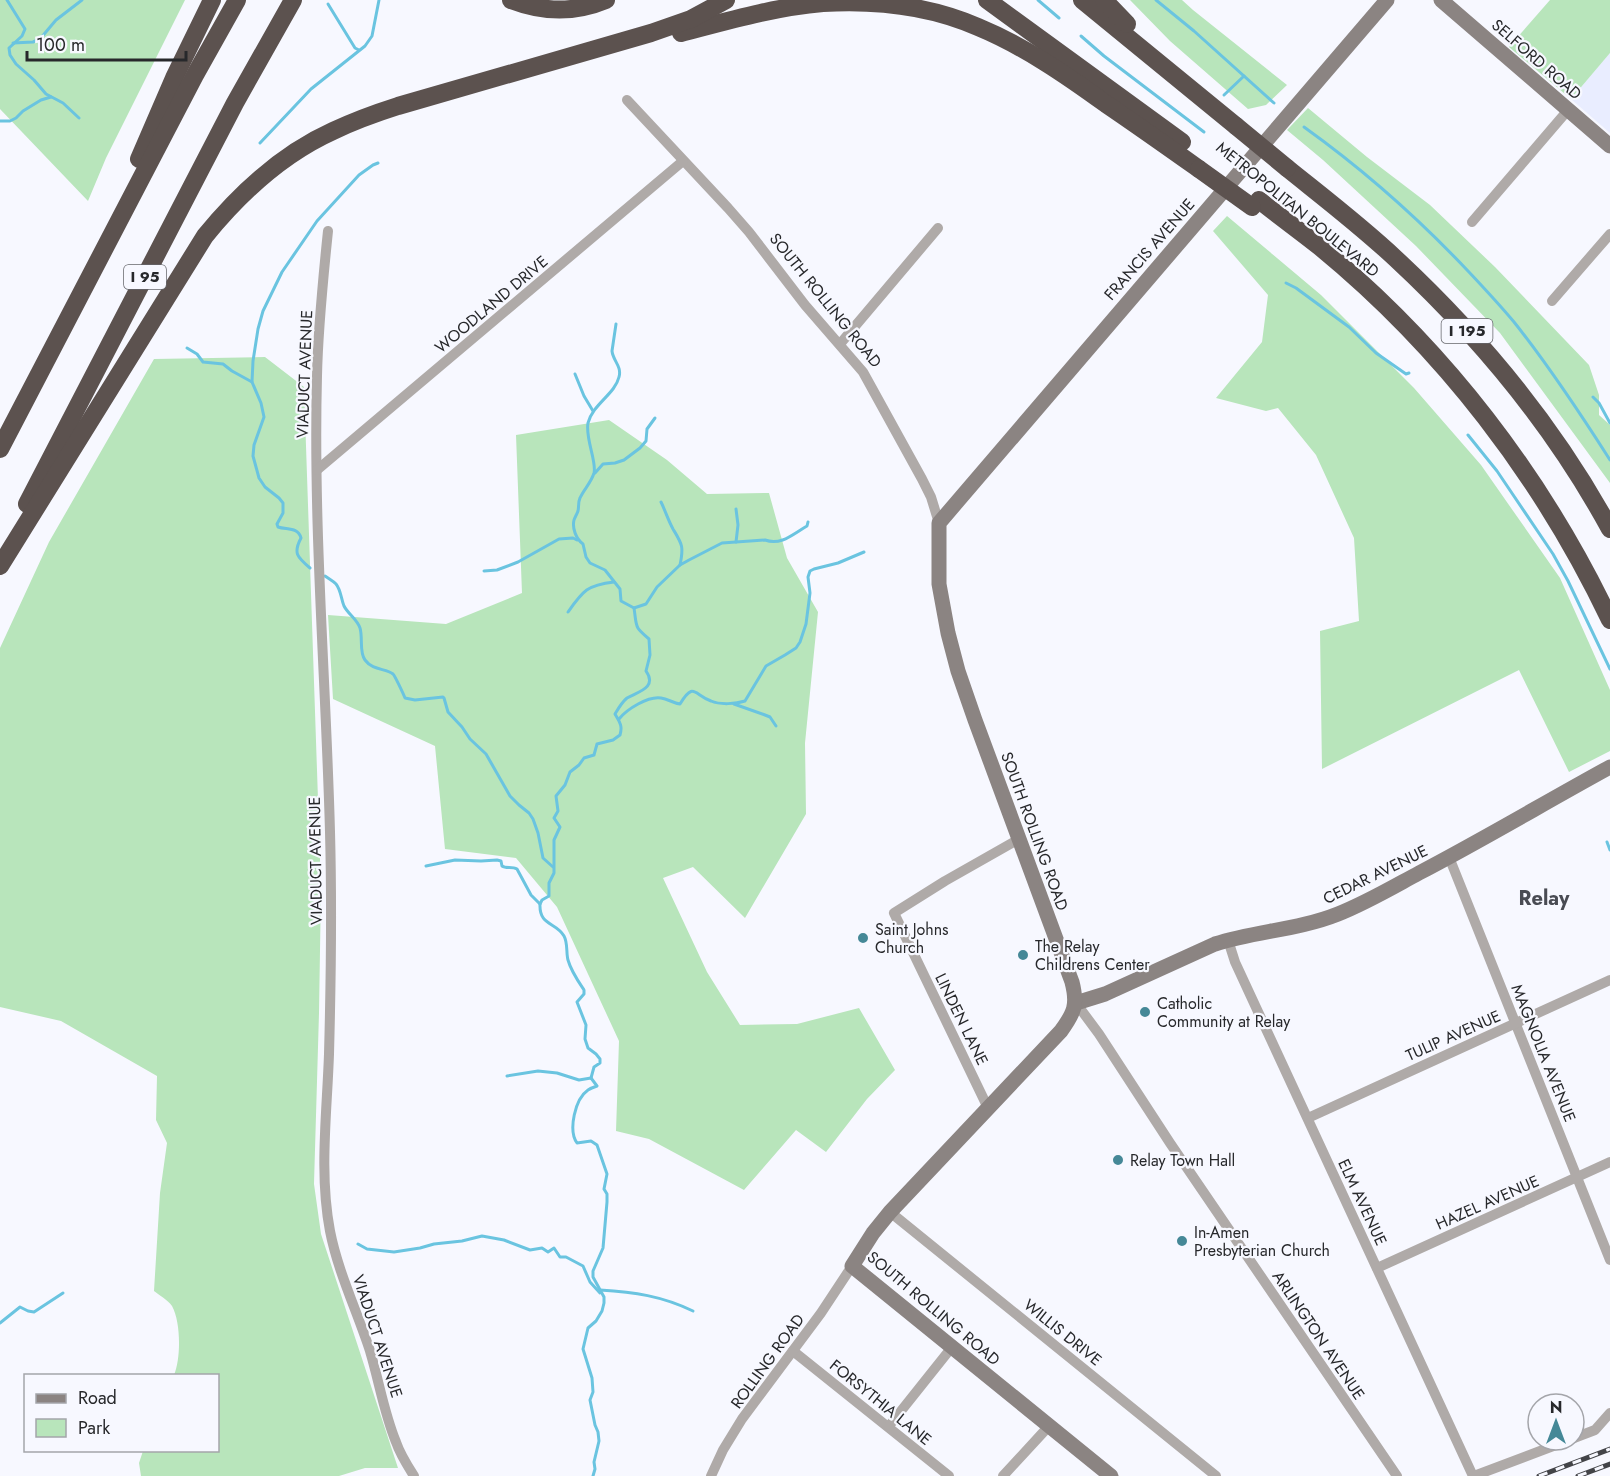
<svg xmlns="http://www.w3.org/2000/svg" width="1610" height="1476" viewBox="0 0 1610 1476" font-family="Jost,sans-serif">
	<rect width="100%" height="100%" fill="#f7f8ff"/>
	<polygon fill="#e9edff" points="1610,53 1610,133 1571,99"/>
	<g fill="#b8e5bb">
		<polygon points="0,0 185,0 106,158 88,201 0,109"/>
		<polygon points="1130,0 1182,0 1193,10 1287,85 1266,105 1248,109 1170,41"/>
		<polygon points="1550,0 1610,0 1610,53 1571,99 1509,47"/>
		<polygon points="1308,108 1367,157 1430,205 1495,267 1589,365 1599,395 1599,415 1610,425 1610,483 1500,333 1416,246 1323,160 1287,130"/>
		<polygon points="1227,216 1321,295 1414,388 1481,465 1560,578 1610,690 1610,751 1569,772 1519,670 1322,769 1320,631 1359,621 1354,538 1316,455 1278,408 1266,411 1216,398 1262,342 1268,295 1213,231"/>
		<path d="M265 357 304 387 321 888 319 1013 314 1184 321 1234 398 1468H365L339 1476H141L139 1463 143 1451 218 1450V1376L174 1375C181 1359 181 1322 172 1306 168 1300 159 1295 154 1291L160 1193 167 1143 156 1120 157 1076 61 1021 0 1007V648L49 542 154 359Z"/>
		<polygon points="609,420 667,460 707,494 769,493 787,558 818,612 805,743 806,814 745,918 693,867 663,878 707,972 740,1025 797,1024 859,1008 895,1070 867,1099 826,1152 796,1130 744,1190 649,1139 616,1131 619,1041 557,907 516,858 445,849 435,746 333,699 328,615 446,624 522,593 516,435"/>
	</g>
	<g fill="none" stroke-linecap="round" stroke-linejoin="round">
		<g stroke="#6ac4e0" stroke-width="3">
			<polyline points="7,0 25,29 22,36 9,48 10,55 16,64 34,80 46,94 63,103 79,118"/>
			<polyline points="1038,0 1059,18"/>
			<polyline points="1156,0 1194,31 1274,103"/>
			<polyline points="328,4 355,48 359,50"/>
			<polyline points="1081,36 1104,56 1204,132"/>
			<polyline points="13,43 33,42 40,39 56,20 82,0"/>
			<polyline points="1224,95 1244,76"/>
			<polyline points="0,121 10,121 16,118 23,111 41,100 51,97"/>
			<path d="M1304 127C1364 170 1418 218 1468 271 1484 288 1499 304 1514 322 1549 366 1580 413 1610 460"/>
			<polyline points="260,143 311,89 365,46 372,36 379,0"/>
			<polyline points="1286,283 1296,288 1349,327 1376,353 1406,374 1409,373"/>
			<path d="M616 324 612 351C613 361 622 366 619 377 615 394 593 404 588 423 585 438 597 462 594 473 591 483 584 489 580 498 578 502 579 507 578 511 577 514 575 517 574 520 572 528 576 539 583 544L586 557 590 563 605 570 620 589 621 601 634 608 646 604 657 587 680 565 689 560 722 543 765 540C781 546 793 534 807 526L808 522"/>
			<polyline points="187,348 197,354 203,362 223,364 232,371 252,382"/>
			<polyline points="575,374 584,396 593,411"/>
			<polyline points="1593,397 1599,403 1610,423"/>
			<polyline points="1468,435 1497,471 1553,554 1568,581 1610,669"/>
			<polyline points="595,473 603,464 615,463 624,460 640,448 646,441 647,429 655,418"/>
			<path d="M661 502C665 510 668 520 673 529 682 544 684 546 680 565"/>
			<polyline points="736,542 738,525 736,509"/>
			<path d="M310 568C297 557 293 553 301 538 298 527 287 530 278 527L277 524 283 513V503L279 498 265 487 259 478 253 456 254 445 264 417 261 403 252 382 253 361 258 329 263 311 282 272 317 221 359 175 373 165 378 163"/>
			<polyline points="484,571 497,570 518,562 559,539 573,538 577,540"/>
			<path d="M325 576C329 579 333 581 336 584 341 590 341 599 344 606 348 614 357 619 360 628 363 638 359 652 365 660 373 671 386 668 393 674 395 676 403 693 405 698L415 700 443 697 444 698 448 712 462 727 470 739 486 754 510 796 519 805 529 813 533 819 538 833 543 858 553 867"/>
			<path d="M568 612C583 591 587 585 614 582"/>
			<polyline points="734,704 765,715 770,717 776,726"/>
			<path d="M619 719C627 709 648 696 661 698 668 699 673 703 680 704 694 681 694 695 711 701 720 705 736 704 745 701L766 666 785 655 796 648 800 642 806 624 810 593 808 577 810 571 814 569 838 563 864 552"/>
			<polyline points="1607,842 1610,850"/>
			<path d="M426 866 455 860 481 861 497 860 501 861 502 866C506 869 512 866 517 869L531 895 540 904C539 926 556 922 564 936 568 943 566 953 568 960 571 971 578 981 584 990V994L577 1002 586 1025 585 1039 588 1048 596 1054 600 1059V1063L594 1067 591 1078"/>
			<path d="M540 904 542 900 549 896V883L554 873V840L560 827 554 818 558 811 556 796 565 785 570 772 579 765 584 758 594 755 597 744 613 740 620 735C623 725 619 721 615 714 618 709 622 702 627 698 637 692 658 688 646 671L650 655 649 639C634 626 637 628 634 608"/>
			<polyline points="507,1076 538,1071 557,1073 579,1080 591,1078"/>
			<path d="M591 1078 597 1086C594 1087 591 1088 588 1090 575 1099 568 1130 577 1143L591 1141 597 1145 607 1174 604 1189 607 1194V1202L603 1248 593 1271V1277L604 1297V1303L602 1311 596 1321 588 1328 583 1349 592 1378 593 1392 590 1400 595 1425 598 1432 599 1441 594 1462 595 1469 593 1476"/>
			<polyline points="358,1244 367,1249 394,1252 420,1248 434,1244 462,1241 482,1236 504,1240 530,1250 542,1248 548,1252 554,1248 560,1257 566,1257 583,1266 590,1282 600,1293"/>
			<path d="M600 1290C634 1292 662 1296 693 1311"/>
			<polyline points="0,1323 20,1307 28,1311 34,1312 63,1293"/>
		</g>
		<g stroke="#afaaa8" stroke-width="10">
			<polyline points="627,100 728,208 749,232 805,305 863,372 922,479 931,497 939,523"/>
			<polyline points="1472,222 1568,110"/>
			<path d="M328 231C323 279 318 327 317 376 313 528 326 680 330 832 332 906 331 980 329 1054 327 1113 319 1173 330 1231 338 1272 357 1311 370 1351 379 1381 384 1413 396 1442 400 1454 407 1465 414 1476"/>
			<polyline points="1552,301 1610,234"/>
			<polyline points="840,344 938,228"/>
			<polyline points="317,470 683,161"/>
			<polyline points="1449,857 1610,1260"/>
			<polyline points="1228,940 1235,962 1473,1476"/>
			<polyline points="1076,1003 1099,1034 1170,1143 1397,1476"/>
			<polyline points="988,1108 894,913 945,881 1019,839"/>
			<polyline points="1308,1118 1610,980"/>
			<polyline points="890,1212 1216,1476"/>
			<polyline points="1377,1268 1610,1162"/>
			<polyline points="793,1351 949,1476"/>
			<polyline points="889,1426 952,1347"/>
			<polyline points="1574,1438 1595,1430 1610,1413"/>
			<polyline points="711,1476 723,1450 742,1419 821,1313 852,1266"/>
			<polyline points="1003,1476 1049,1426"/>
			<polyline points="1474,1476 1569,1440"/>
		</g>
		<g stroke="#8b8482" stroke-width="15">
			<polyline points="1441,0 1610,146"/>
			<path d="M1076 1003 1105 994 1215 944C1255 931 1298 930 1338 914 1366 903 1393 887 1419 873 1484 839 1546 802 1610 767"/>
			<path d="M1111 1476 852 1266 873 1233 890 1212 1061 1031C1074 1013 1078 1005 1072 982L975 720 958 671 948 633 939 584V523L1387 0"/>
		</g>
		<g stroke="#5c524f" stroke-width="18">
			<path d="M511 0C542 12 575 13 606 0"/>
			<polyline points="987,0 1182,142"/>
			<polyline points="1082,0 1236,126"/>
			<polyline points="1104,0 1127,24"/>
			<path d="M681 33C727 21 775 7 823 3 874 0 930 6 978 27 1024 46 1066 75 1106 104 1137 125 1168 147 1199 169"/>
			<polyline points="139,159 174,78 212,0"/>
			<path d="M1287 168C1323 197 1361 226 1395 258 1479 336 1555 428 1610 529"/>
			<path d="M1259 200C1279 216 1300 231 1320 247 1443 348 1542 477 1610 620"/>
			<polyline points="0,449 195,75 237,0"/>
			<polyline points="27,504 235,103 293,0"/>
			<path d="M0 566 205 236C240 193 282 154 333 131 354 121 376 113 398 106L651 33 691 19 726 0"/>
		</g>
		<defs>
			<g id="rail">
				<polyline points="1539,1476 1610,1449"/>
				<polyline points="1578,1476 1610,1464"/>
			</g>
		</defs>
		<use href="#rail" stroke="#434448" stroke-width="5"/>
		<use href="#rail" stroke="#f7f8ff" stroke-width="3" stroke-dasharray="9" stroke-linecap="butt"/>
		<g stroke="#5c524f" stroke-width="18">
			<polyline points="1236,126 1287,168"/>
			<polyline points="1199,169 1252,207"/>
		</g>
	</g>
	<g fill="#458897" stroke="#f7f8ff" stroke-width="2">
		<circle cx="863" cy="938" r="6"/>
		<circle cx="1023" cy="955" r="6"/>
		<circle cx="1145" cy="1012" r="6"/>
		<circle cx="1118" cy="1160" r="6"/>
		<circle cx="1182" cy="1241" r="6"/>
	</g>
	<g text-anchor="middle" stroke-width="4.5" stroke-linejoin="round" paint-order="stroke">
		<g fill="#f7f8ff" stroke="#65666b" stroke-width="1.5">
			<rect x="124" y="265" width="42" height="24" rx="4.5"/>
			<rect x="1441.5" y="319" width="51" height="24" rx="4.5"/>
		</g>
		<g font-size="15" font-weight="bold" fill="#27282b">
			<text x="145" y="282">I 95</text>
			<text x="1467" y="336">I 195</text>
		</g>
		<g font-size="16" fill="#27282b" stroke="#f7f8ff">
			<text transform="translate(1537 59) rotate(41)" y="6">SELFORD ROAD</text>
			<text transform="translate(1298 209) rotate(39)" y="6">METROPOLITAN BOULEVARD</text>
			<text transform="translate(1149 249) rotate(-49)" y="6">FRANCIS AVENUE</text>
			<text transform="translate(826 300) rotate(51)" y="6">SOUTH ROLLING ROAD</text>
			<text transform="translate(491 304) rotate(-40)" y="6">WOODLAND DRIVE</text>
			<text transform="translate(304 374) rotate(-88)" y="6">VIADUCT AVENUE</text>
			<text transform="translate(1035 831) rotate(70)" y="6">SOUTH ROLLING ROAD</text>
			<text transform="translate(315 861) rotate(-91)" y="6">VIADUCT AVENUE</text>
			<text transform="translate(1375 874) rotate(-26)" y="6">CEDAR AVENUE</text>
			<text transform="translate(962 1019) rotate(64)" y="6">LINDEN LANE</text>
			<text transform="translate(1453 1035) rotate(-24)" y="6">TULIP AVENUE</text>
			<text transform="translate(1544 1053) rotate(68)" y="6">MAGNOLIA AVENUE</text>
			<text transform="translate(1363 1202) rotate(65)" y="6">ELM AVENUE</text>
			<text transform="translate(1487 1202) rotate(-24)" y="6">HAZEL AVENUE</text>
			<text transform="translate(934 1308) rotate(40)" y="6">SOUTH ROLLING ROAD</text>
			<text transform="translate(1063 1332) rotate(39)" y="6">WILLIS DRIVE</text>
			<text transform="translate(1319 1335) rotate(56)" y="6">ARLINGTON AVENUE</text>
			<text transform="translate(378 1336) rotate(72)" y="6">VIADUCT AVENUE</text>
			<text transform="translate(767 1361) rotate(-54)" y="6">ROLLING ROAD</text>
			<text transform="translate(881 1402) rotate(39)" y="6">FORSYTHIA LANE</text>
		</g>
		<g font-size="16" fill="#27282b" stroke="#f7f8ff" text-anchor="start">
			<text x="875" y="935">Saint Johns<tspan x="875" dy="18">Church</tspan></text>
			<text x="1035" y="952">The Relay<tspan x="1035" dy="18">Childrens Center</tspan></text>
			<text x="1157" y="1009">Catholic<tspan x="1157" dy="18">Community at Relay</tspan></text>
			<text x="1130" y="1166">Relay Town Hall</text>
			<text x="1194" y="1238">In-Amen<tspan x="1194" dy="18">Presbyterian Church</tspan></text>
		</g>
		<g font-size="20" font-weight="bold" fill="#494b53" stroke="#f7f8ff">
			<text x="1544" y="905">Relay</text>
		</g>
	</g>
	<rect x="24" y="1374" width="195" height="78" fill="#f7f8ff" stroke="#a4a5aa" stroke-width="1.5"/>
	<rect x="36" y="1394" width="30" height="9" fill="#8b8482" stroke="#a4a5aa" stroke-width="1.5"/>
	<text x="78" y="1404" font-size="18" fill="#27282b">Road</text>
	<rect x="36" y="1419" width="30" height="18" fill="#b8e5bb" stroke="#a4a5aa" stroke-width="1.5"/>
	<text x="78" y="1434" font-size="18" fill="#27282b">Park</text>
	<g transform="translate(1556 1422)"><circle r="28" fill="#f7f8ff" stroke="#a4a5aa" stroke-width="1.5"/>
	<path d="M0-4.5L10 22L0 15L-10 22Z" fill="#458897"/>
	<text y="-9" font-size="16" font-weight="bold" text-anchor="middle" fill="#27282b">N</text>
	</g>
	<path d="M27 51v9h159v-9" fill="none" stroke="#27282b" stroke-width="3"/>
	<text x="36" y="51" font-size="18" fill="#27282b" stroke="#f7f8ff" stroke-width="4.5" paint-order="stroke">100 m</text>
</svg>
